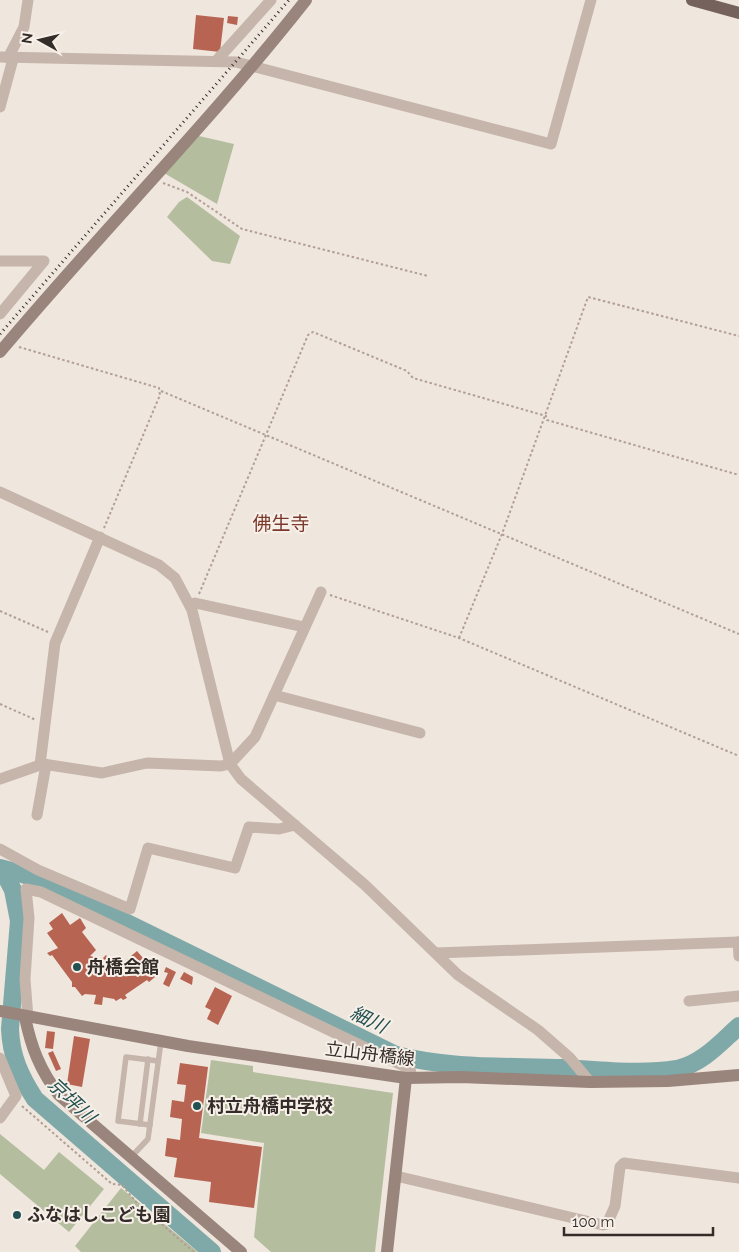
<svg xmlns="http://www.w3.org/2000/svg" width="739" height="1252" viewBox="0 0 739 1252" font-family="Raleway,'Noto Sans JP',sans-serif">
	<rect width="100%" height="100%" fill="#efe6dd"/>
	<g fill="#b5bd9f">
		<polygon points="199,136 234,144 217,204 164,173"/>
		<polygon points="187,197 240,236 230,264 212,261 167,217 179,202"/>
		<polygon points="211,1060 253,1066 253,1072 393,1093 375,1252 271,1252 254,1237 264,1143 201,1133"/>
		<polygon points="0,1134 44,1170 59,1152 104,1189 69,1232 0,1174"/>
		<polygon points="121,1188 198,1252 81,1252 75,1246"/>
	</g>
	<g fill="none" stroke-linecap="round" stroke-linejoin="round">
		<g stroke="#7fa9a8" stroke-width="18">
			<path d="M0 868 26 875 82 901 396 1055C450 1069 508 1066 563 1068 600 1070 641 1075 677 1069 702 1064 721 1042 739 1026"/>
			<path d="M2 869 13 890 19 921 10 1029C11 1056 20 1076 35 1099L212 1252"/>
		</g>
	</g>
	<g fill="#b86452">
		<polygon points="196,15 224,18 220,52 193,49"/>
		<polygon points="228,16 238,17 237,25 227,23"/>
		<polygon points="62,913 70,925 80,918 86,928 82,932 96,950 90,956 102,959 106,955 110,960 124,962 137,951 154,971 152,972 155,977 149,982 147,980 125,995 127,998 123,1000 121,998 116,1001 114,999 103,997 102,1005 94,1004 96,995 85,994 82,996 75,987 72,987 72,982 52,955 50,956 47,953 58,948 47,933 53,929 49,923"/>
		<polygon points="166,967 176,972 169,987 163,984 168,973 164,972"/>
		<polygon points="184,972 193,977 192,985 180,979"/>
		<polygon points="215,987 232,996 218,1025 207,1019 211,1010 205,1007"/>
		<polygon points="47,1031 55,1032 53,1049 45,1048"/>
		<polygon points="74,1036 90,1039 82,1087 67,1084"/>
		<polygon points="53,1051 61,1069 56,1071 48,1053"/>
		<polygon points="180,1063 208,1067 199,1138 262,1147 254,1208 209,1202 211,1182 174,1177 177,1158 165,1156 167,1138 180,1140 182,1119 170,1117 172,1100 184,1102 186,1085 177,1084"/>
	</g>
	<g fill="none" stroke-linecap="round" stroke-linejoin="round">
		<g stroke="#b29f95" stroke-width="2" stroke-dasharray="2.5 2.5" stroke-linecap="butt">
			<polyline points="163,183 187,192 242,229 428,276"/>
			<polyline points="19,347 159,388 160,395 104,528"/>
			<polyline points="161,391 739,634"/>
			<polyline points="199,594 308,335 313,332 407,371 413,378 546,416 547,420 739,475"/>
			<polyline points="330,595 459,638 739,756"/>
			<polyline points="0,611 48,632"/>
			<polyline points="459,638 502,534 588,297 739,336"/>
			<polyline points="0,704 36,720"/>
			<polyline points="22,1106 112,1184 122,1185 136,1202 194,1252"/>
		</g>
		<g stroke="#c6b5aa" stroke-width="5.5">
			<polyline points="140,1124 148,1059"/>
			<polyline points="150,1125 118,1121 126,1057 158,1061"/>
			<polyline points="132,1156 148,1139 161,1041"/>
		</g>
		<g stroke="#c6b5aa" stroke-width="11">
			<polyline points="0,57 236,62 551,144 591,0"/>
			<polyline points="8,58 24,27 28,0"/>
			<polyline points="217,60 271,0"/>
			<polyline points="0,107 13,59"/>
			<polyline points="0,261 44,261 0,314"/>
			<polyline points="0,492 159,565 175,578 192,610 230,764 241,779 365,885 458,975 538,1030 570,1058 590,1082"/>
			<polyline points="195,603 304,627"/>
			<polyline points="274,695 420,733"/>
			<polyline points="40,765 55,643 100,537"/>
			<polyline points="0,779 43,764 102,773 147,763 221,766 230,764 255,737 321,592"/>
			<polyline points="37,815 46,765"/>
			<polyline points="0,849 38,870 130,909 148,848 235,868 249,827 279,829 295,825"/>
			<polyline points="738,942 739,956"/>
			<polyline points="436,953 739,942"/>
			<polyline points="689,1001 739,996"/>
			<polyline points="28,1018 25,979 29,918 26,889 41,892 410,1069 412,1078"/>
			<polyline points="0,1058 16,1096 0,1118"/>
			<polyline points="396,1176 603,1225 607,1224 615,1206 620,1167 624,1163 739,1178"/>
		</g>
		<g stroke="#99857c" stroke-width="12">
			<path d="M0 352C100 233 210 122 306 0"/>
			<polyline points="0,1011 188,1046 406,1078 461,1077 590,1082 668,1081 739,1075"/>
			<path d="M25 1017C31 1047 40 1070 59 1095L241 1252"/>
			<polyline points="387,1252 406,1078"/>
		</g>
		<polyline stroke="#75625c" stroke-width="12" points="692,0 739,13"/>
		<polyline stroke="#342c29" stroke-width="3" stroke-dasharray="1 4" stroke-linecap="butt" points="0,334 289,0"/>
	</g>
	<g fill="#235151" stroke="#f7f0e9" stroke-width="2">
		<circle cx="77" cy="967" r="5"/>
		<circle cx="197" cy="1106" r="5"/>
		<circle cx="17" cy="1215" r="5"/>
	</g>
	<g text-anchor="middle" stroke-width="4" stroke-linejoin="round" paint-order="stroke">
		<g font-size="18" font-weight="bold" fill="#342c29" stroke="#f7f0e9" text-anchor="start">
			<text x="87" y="973">舟橋会館</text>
			<text x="207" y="1112">村立舟橋中学校</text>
			<text x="27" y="1221">ふなはしこども園</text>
		</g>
		<g font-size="18" fill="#342c29" stroke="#f7f0e9">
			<text transform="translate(370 1054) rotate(7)" y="6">立山舟橋線</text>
		</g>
		<g font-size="19" fill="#7a392b" stroke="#f7f0e9">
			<text x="281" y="530">佛生寺</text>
		</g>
		<g font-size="19" font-style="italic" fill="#235151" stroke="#f7f0e9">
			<text transform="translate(369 1019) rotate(26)" y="7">細川</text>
			<text transform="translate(72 1100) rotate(43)" y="7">京坪川</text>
		</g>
	</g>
	<g transform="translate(40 40) rotate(278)" stroke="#f7f0e9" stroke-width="4" paint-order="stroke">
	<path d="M0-4L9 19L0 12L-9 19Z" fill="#342c29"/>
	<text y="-8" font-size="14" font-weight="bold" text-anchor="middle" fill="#342c29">N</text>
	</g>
	<path d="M564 1227v8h149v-8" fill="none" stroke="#342c29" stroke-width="2.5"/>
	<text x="572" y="1227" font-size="15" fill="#342c29" stroke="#f7f0e9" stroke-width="4" paint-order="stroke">100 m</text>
</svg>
